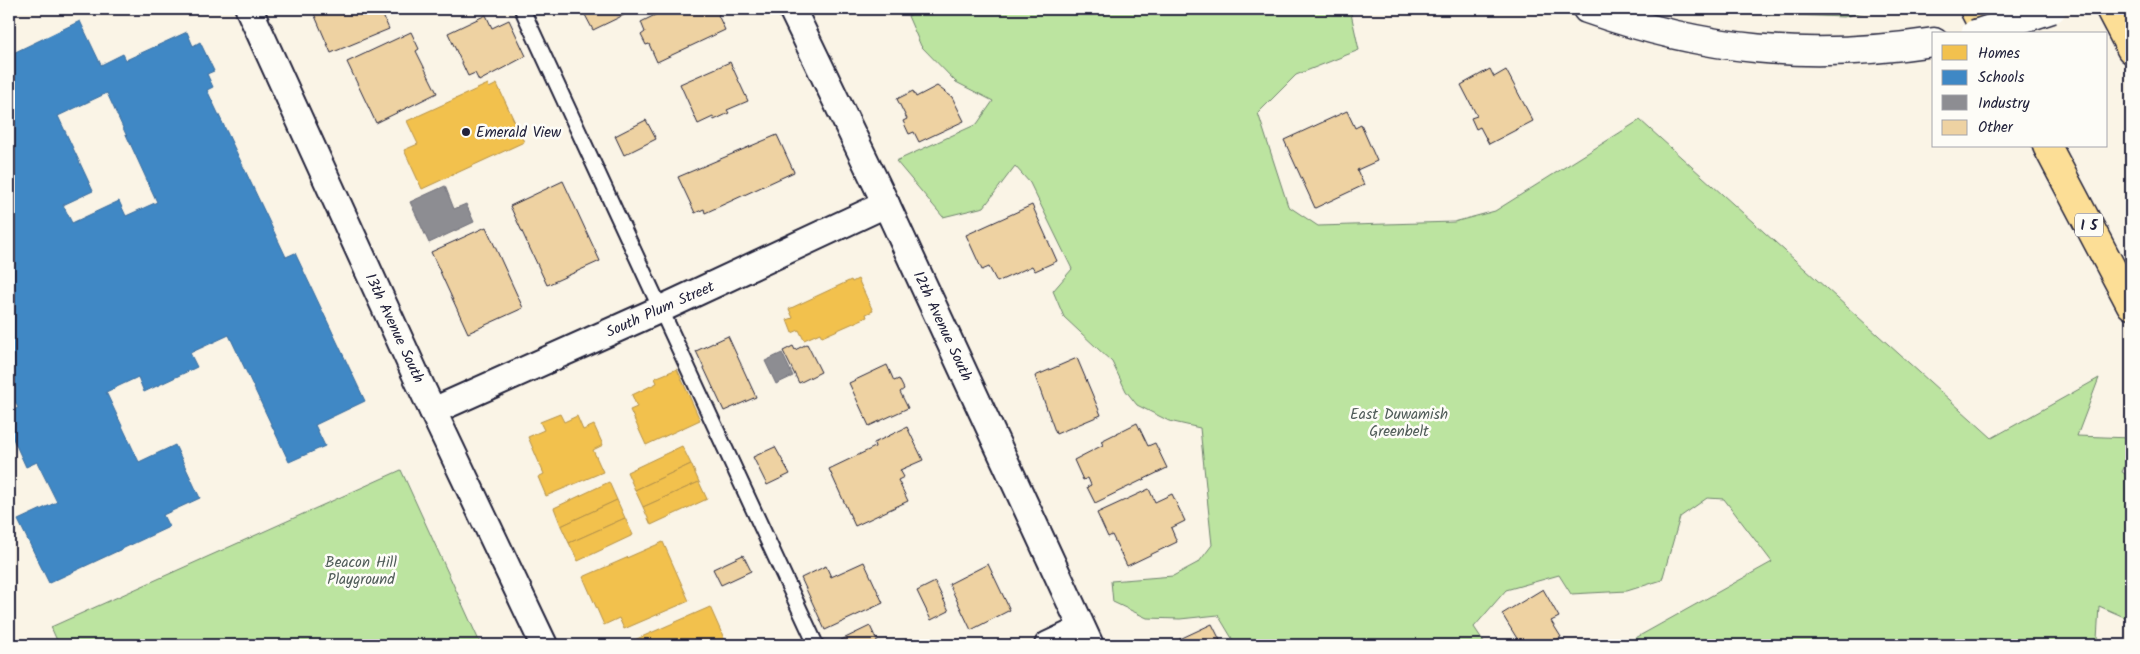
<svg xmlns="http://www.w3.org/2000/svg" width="2140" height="654" viewBox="0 0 2140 654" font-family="Kalam,sans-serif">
	<rect width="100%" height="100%" fill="#faf4e6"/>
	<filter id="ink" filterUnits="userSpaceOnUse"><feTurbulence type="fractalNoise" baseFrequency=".02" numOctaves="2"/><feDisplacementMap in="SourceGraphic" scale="10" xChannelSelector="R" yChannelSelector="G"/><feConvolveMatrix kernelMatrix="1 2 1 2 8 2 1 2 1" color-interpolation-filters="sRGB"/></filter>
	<g filter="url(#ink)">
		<g fill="#bce4a0" stroke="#6f836e">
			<polygon points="922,9 1350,9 1359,50 1296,75 1258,113 1288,206 1318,226 1454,222 1495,211 1640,120 1992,438 2099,378 2077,436 2131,438 2131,453 2122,472 2131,478 2131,535 2124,544 2131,544 2131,620 2099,606 2097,640 2062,645 1623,645 1772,562 1724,499 1707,498 1680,517 1662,580 1627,591 1571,594 1559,575 1506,590 1474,627 1486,645 1236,645 1218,615 1180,619 1147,618 1113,602 1111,581 1173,576 1199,562 1212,545 1200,428 1169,421 1137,405 1126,391 1112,362 1064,317 1053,291 1072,269 1030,183 1015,166 984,207 943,217 896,161 977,124 993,101 956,82 921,46 908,16"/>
			<polygon points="1718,9 1873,9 1844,17 1744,13"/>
			<polygon points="401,470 481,645 59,645 51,627"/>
		</g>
		<g fill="#f2c14e" stroke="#b49148">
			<polygon points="488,84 489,88 497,84 524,142 422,189 404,150 418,144 407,121"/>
			<polygon points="858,279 873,311 866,314 867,317 822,337 820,333 804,340 799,330 792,333 787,320 793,318 789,309 851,280 852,282"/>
			<polygon points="677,369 700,420 646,445 630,410 637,407 632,395 657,383 655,378"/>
			<polygon points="560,414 564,422 577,416 583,430 594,425 603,445 593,450 603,472 546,496 538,477 544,474 528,437 544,430 540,422"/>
			<polygon points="682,446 691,464 635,490 627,472"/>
			<polygon points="691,464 699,482 643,507 635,490"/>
			<polygon points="609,482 617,500 561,526 554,508"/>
			<polygon points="699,482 707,499 651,525 643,507"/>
			<polygon points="617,500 625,518 569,543 561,526"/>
			<polygon points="625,518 633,535 578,561 569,543"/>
			<polygon points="663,542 689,601 624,629 619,618 604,625 583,577"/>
			<polygon points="710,607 727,645 632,645 630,642"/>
		</g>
		<path fill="#3f88c5" stroke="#36699c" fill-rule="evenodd" d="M80 21 101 65 123 54 126 60 187 32 193 46 200 42 214 71 207 74 213 87 207 90 286 257 295 253 365 401 315 425 325 446 289 462 229 335 190 353 197 367 144 392 138 377 106 392 139 462 175 445 200 498 163 515 169 527 49 583 18 520 57 502 37 462 26 467 9 430V412L18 408 9 388V66L12 64 9 55ZM107 93 157 202 126 216 119 201 72 223 63 205 93 191 58 116Z"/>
		<g fill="#8d8d92" stroke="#6d6d78">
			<polygon points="445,186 454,209 466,204 474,222 429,243 410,202"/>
			<polygon points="782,353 793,376 776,384 765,361"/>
		</g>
		<g fill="#eed2a2" stroke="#22223b">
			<polygon points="312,9 380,9 389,29 331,53"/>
			<polygon points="588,9 621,9 624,15 593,30 583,11"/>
			<polygon points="658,9 719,9 721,13 718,15 725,30 657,62 649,44 646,45 641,35 645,32 641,22 657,14 655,10"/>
			<polygon points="486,15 492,28 509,20 526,56 479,81 475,73 468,76 448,33"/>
			<polygon points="411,32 419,49 416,51 437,93 376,123 347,62"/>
			<polygon points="730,62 748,101 727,110 729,113 714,120 713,117 698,124 680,84"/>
			<polygon points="1490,69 1494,77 1506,70 1533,121 1489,144 1480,127 1476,129 1471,118 1477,116 1461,85"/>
			<polygon points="937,86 952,97 964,121 919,142 914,132 909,134 903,121 907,119 897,99 913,91 916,97"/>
			<polygon points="1347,111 1355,128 1361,125 1377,161 1357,170 1364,185 1315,208 1284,140"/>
			<polygon points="646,120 656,139 624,155 615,136"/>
			<polygon points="777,135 794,172 705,213 704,209 695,213 678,177"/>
			<polygon points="563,181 600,261 547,285 510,206"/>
			<polygon points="1032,205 1057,261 1035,271 1032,266 997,282 989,267 982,270 966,235"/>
			<polygon points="486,227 523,308 468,333 431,252"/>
			<polygon points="728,336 756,397 724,411 696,351"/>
			<polygon points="807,344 821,372 799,383 783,351 793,346 795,350"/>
			<polygon points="1077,358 1101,415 1056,434 1035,376"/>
			<polygon points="887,365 894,381 899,379 904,389 900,392 908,408 869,426 849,383"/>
			<polygon points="1137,423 1148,446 1155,443 1167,468 1095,503 1087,487 1091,485 1088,478 1083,480 1074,460 1103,445 1101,441"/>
			<polygon points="907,427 923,460 900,470 904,477 898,480 908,501 855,526 829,469 875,447 874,443"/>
			<polygon points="775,447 790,474 767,485 753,457"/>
			<polygon points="1149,489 1155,502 1172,494 1185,521 1171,528 1177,542 1127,566 1112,535 1108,537 1097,513"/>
			<polygon points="743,555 751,571 721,585 713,569"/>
			<polygon points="864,562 883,603 825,630 801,578 826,566 831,577"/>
			<polygon points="988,564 1010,610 971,630 949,584"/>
			<polygon points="935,582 949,611 931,620 917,591"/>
			<polygon points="1543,589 1559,617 1551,621 1561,637 1548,645 1521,645 1502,614"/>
			<polygon points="1212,624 1220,640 1214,642 1216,645 1167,645"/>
			<polygon points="870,626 879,645 838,645 837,642"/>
		</g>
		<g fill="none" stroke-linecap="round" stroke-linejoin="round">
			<defs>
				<polyline id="lane" points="522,9 816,645"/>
				<g id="street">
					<polyline points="249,9 419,382 544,645"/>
					<polyline points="792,9 886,204 1090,645"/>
					<polyline points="433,411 661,309 886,204"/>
					<polyline points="1048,645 1082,629"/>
				</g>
				<path id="secondary" d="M1587 9C1706 51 1808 61 1934 42"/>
				<g id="highway">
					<polyline points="1974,9 1987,34"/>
					<polyline points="2110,9 2131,49"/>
					<polyline points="2047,146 2131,305"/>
				</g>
			</defs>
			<use href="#lane" stroke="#22223b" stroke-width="18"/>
			<use href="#street" stroke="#22223b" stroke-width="30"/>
			<use href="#secondary" stroke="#22223b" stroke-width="31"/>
			<use href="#highway" stroke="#22223b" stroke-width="31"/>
			<use href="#lane" stroke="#fdfcf7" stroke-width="14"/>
			<use href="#street" stroke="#fdfcf7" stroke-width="26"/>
			<use href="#secondary" stroke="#fdfcf7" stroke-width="28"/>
			<use href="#highway" stroke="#fcde96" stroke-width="28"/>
			<defs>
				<polyline id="secondary-bridge" points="1975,34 2052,9"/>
			</defs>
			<use href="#secondary-bridge" stroke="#22223b" stroke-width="31" stroke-linecap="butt"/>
			<use href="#secondary-bridge" stroke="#fdfcf7" stroke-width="28"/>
		</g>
	</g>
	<circle fill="#22223b" stroke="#fdfcf7" stroke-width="2" cx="466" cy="132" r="5"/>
	<g text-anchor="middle" stroke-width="5" stroke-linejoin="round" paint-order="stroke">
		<rect fill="#fdfcf7" stroke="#646373" stroke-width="1" x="2075" y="213.5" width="28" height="23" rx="4"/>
		<g font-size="14" font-weight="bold" fill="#22223b">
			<text x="2089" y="230">I 5</text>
		</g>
		<g font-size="15" fill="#22223b" stroke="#fdfcf7" text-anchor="start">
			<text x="476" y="137">Emerald View</text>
		</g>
		<g font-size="15" fill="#22223b" stroke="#fdfcf7">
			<text transform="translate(660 309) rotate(-24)" y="5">South Plum Street</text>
			<text transform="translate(943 326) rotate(65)" y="5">12th Avenue South</text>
			<text transform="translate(395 328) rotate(65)" y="5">13th Avenue South</text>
		</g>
		<g font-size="15" fill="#505c59" stroke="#fdfcf7">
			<text x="1399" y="419">East Duwamish<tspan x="1399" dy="17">Greenbelt</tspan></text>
			<text x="361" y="567">Beacon Hill<tspan x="361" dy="17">Playground</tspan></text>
		</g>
	</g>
	<rect width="2140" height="654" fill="none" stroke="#fdfcf7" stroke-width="30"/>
	<rect x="15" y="15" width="2110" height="624" fill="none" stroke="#22223b" stroke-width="2" filter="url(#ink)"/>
	<rect x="1932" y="32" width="175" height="115" fill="#fdfcf7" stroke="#a5a5ac"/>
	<rect x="1942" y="45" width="25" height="15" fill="#f2c14e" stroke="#a5a5ac"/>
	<text x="1978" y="58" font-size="15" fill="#22223b">Homes</text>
	<rect x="1942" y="70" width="25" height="15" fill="#3f88c5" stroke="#a5a5ac"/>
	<text x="1978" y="82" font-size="15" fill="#22223b">Schools</text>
	<rect x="1942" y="95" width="25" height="15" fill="#8d8d92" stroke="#a5a5ac"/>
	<text x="1978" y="108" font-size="15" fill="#22223b">Industry</text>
	<rect x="1942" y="120" width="25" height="15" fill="#eed2a2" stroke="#a5a5ac"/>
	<text x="1978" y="132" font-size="15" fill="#22223b">Other</text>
</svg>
